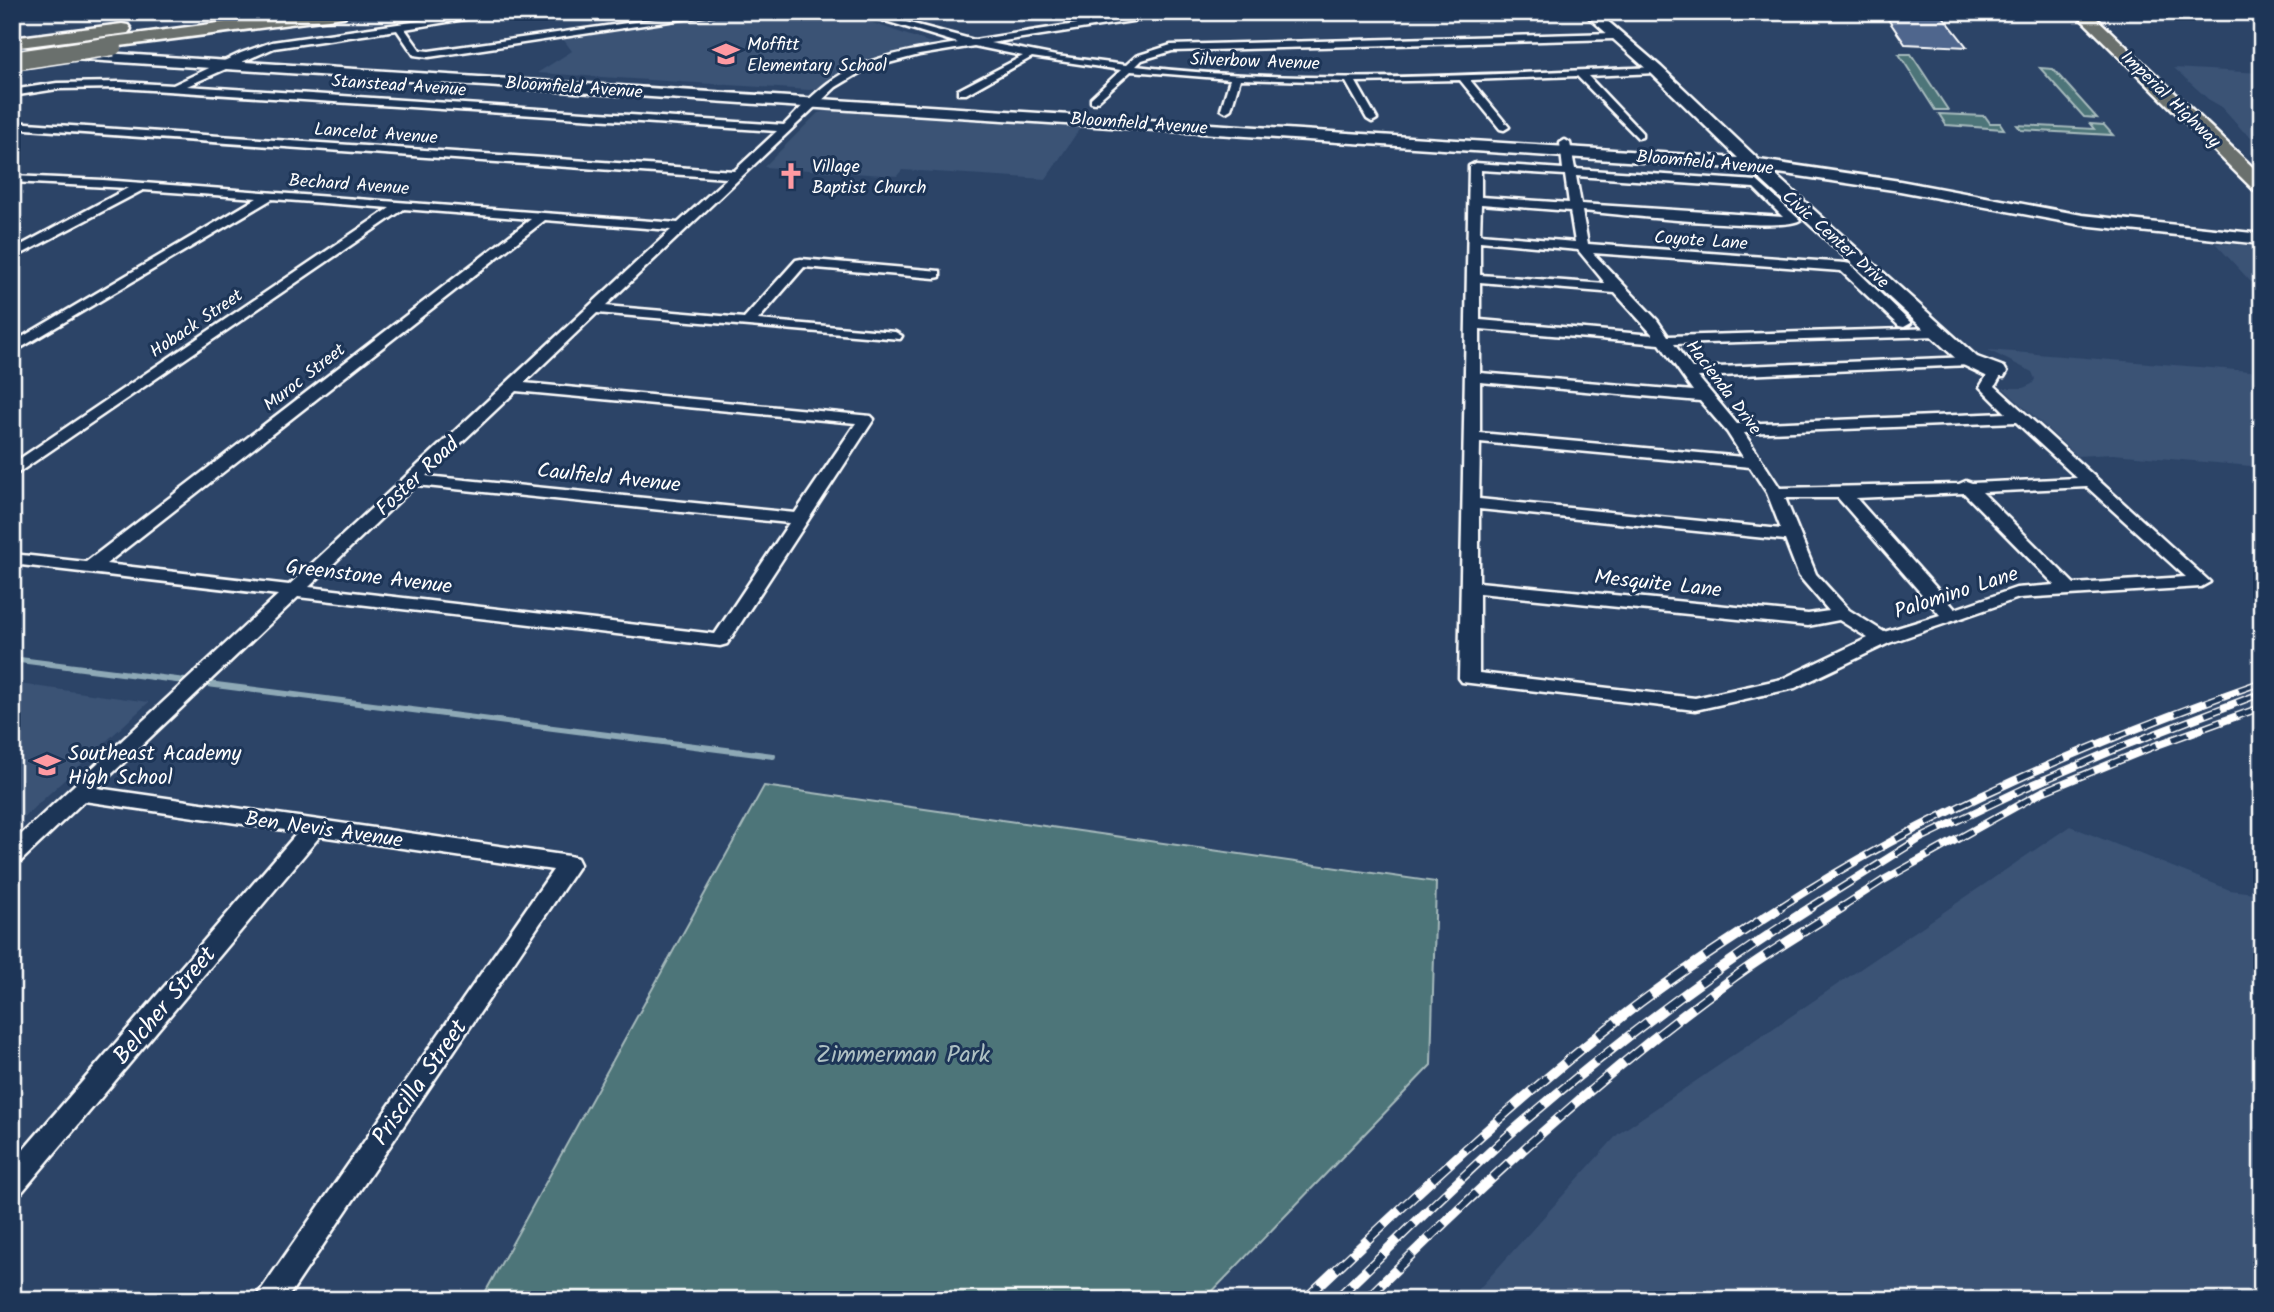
<svg xmlns="http://www.w3.org/2000/svg" width="2274" height="1312" viewBox="0 0 2274 1312" font-family="Kalam,sans-serif">
	<rect width="100%" height="100%" fill="#2c4467"/>
	<filter id="ink" filterUnits="userSpaceOnUse"><feTurbulence type="fractalNoise" baseFrequency=".0143" numOctaves="2"/><feDisplacementMap in="SourceGraphic" scale="14" xChannelSelector="R" yChannelSelector="G"/><feConvolveMatrix kernelMatrix="1 2 1 2 8 2 1 2 1" color-interpolation-filters="sRGB"/></filter>
	<g filter="url(#ink)">
		<g fill="#3a5275">
			<polygon points="750,12 840,12 934,44 870,58 837,73 816,89 809,90 537,73 572,51 563,39"/>
			<polygon points="2174,68 2262,73 2262,145 2243,131 2220,106 2208,99"/>
			<polygon points="832,109 1082,125 1046,179 902,170 897,176 764,167 818,113"/>
			<polygon points="2215,243 2262,246 2262,282 2251,282"/>
			<polygon points="1988,350 2262,372 2262,467 2113,454 2077,456 2003,388 2023,388 2032,384 2035,379 2032,372"/>
			<polygon points="12,683 149,702 12,828"/>
			<polygon points="2070,826 2230,890 2262,894 2262,1300 1469,1300 1618,1134"/>
		</g>
		<g fill="#4e7579" stroke="#a6babc" stroke-width="2">
			<polygon points="1899,54 1911,54 1948,110 1935,110"/>
			<polygon points="2040,68 2053,69 2097,118 2084,117"/>
			<polygon points="1939,114 1985,116 1990,123 2000,123 2004,129 1946,125"/>
			<polygon points="2090,124 2104,125 2113,135 2021,130 2017,125 2094,129"/>
			<polygon points="764,786 1436,882 1431,1065 1204,1300 481,1300"/>
		</g>
		<g fill="none" stroke-linecap="round" stroke-linejoin="round">
			<polyline stroke="#8ea9b6" stroke-width="6" points="12,659 773,756"/>
		</g>
		<polygon fill="#4f668d" stroke="#fff" stroke-width="2" points="1883,12 1942,15 1967,47 1905,44"/>
		<g fill="none" stroke-linecap="round" stroke-linejoin="round">
			<defs>
				<g id="street">
					<path d="M482 12H506L405 29 420 50 429 51 705 12H730L429 57 414 55 397 30 274 48 187 86 784 125C798 111 812 95 828 83 864 56 915 50 958 43L856 12C868 12 878 16 889 18 906 19 932 12 951 12L902 21 974 40 1145 13 1244 12 1240 15 1145 19 990 43 1056 56 1126 65 1136 56 1171 45 1614 33 1619 36 1614 39 1172 51 1142 60 1136 66C1308 87 1484 74 1656 67L1661 70 1656 73 1588 76 1642 133V137L1638 138 1577 76 1470 80 1509 127 1504 130 1500 129 1460 80 1356 82 1377 119 1372 122 1367 119 1346 82 1240 79 1231 109 1226 112 1221 109 1230 79 1131 71 1095 103 1091 102V98L1121 70 1032 57 966 94H958V90L1023 56 974 46 919 55 866 69 836 87 605 306 744 318 796 260 801 259 940 271V277L935 278 804 267 758 320 895 332 902 336 900 339 597 313 524 383 871 416 874 419 727 644 720 646 298 597 97 788 569 856 577 858 580 864 286 1300H254L553 870 320 836 22 1192 12 1195V1163L298 832 84 801 20 862 12 864V843L278 595 12 564V554L86 562 531 219 404 209 12 477V464L390 208 272 199 12 353V343L257 198 143 190 12 259V250L128 188 12 182V176L103 180 678 223 727 178 12 128V122L734 171 777 131 121 88 57 89 12 96V90L57 83 121 82 173 85 241 53 272 42ZM545 220 671 230 289 585 106 564ZM516 391 856 423 795 513 426 476ZM416 485 789 523 715 634 309 587Z"/>
					<polygon points="2240,12 2262,12 2262,16"/>
					<path d="M1565 140 1570 143 1575 169 1757 181 1800 220C1784 233 1614 214 1582 211L1588 244 1845 263 1850 264 1911 323 1904 327 1899 326 1841 271 1593 253 1657 320 1668 336 1939 328 1946 332 1939 336 1674 344 1692 368 1970 357 1977 361 1970 365 1698 377 1737 424 2006 413 1980 387 1991 369H2001L2003 372 1995 386 2210 582 2201 587 2019 598 1889 643 1795 688 1695 710 1462 682 1459 678 1469 166 1475 163 1563 169 1560 143ZM1481 170 1565 175 1569 203 1481 197ZM1576 176 1754 188 1783 217 1581 204ZM1481 204 1570 211 1575 242 1480 234ZM1480 241 1578 250 1606 284 1480 275ZM1480 282 1615 293 1653 335 1480 320ZM1480 329 1660 344 1693 391 1480 373ZM1480 382 1700 401 1727 432 1743 457 1480 433ZM2016 422 2077 478 1972 483 1966 481 1959 484 1780 488 1744 433ZM1480 442 1750 467 1767 493 1781 529 1479 499ZM2087 487 2186 577 2074 584 1982 492ZM1964 493 2055 585 2016 588 1955 609 1856 498ZM1785 498H1838L1940 615 1884 632 1849 610 1816 574ZM1479 509 1785 540 1799 576 1829 611 1808 614 1479 582ZM1479 593 1808 626 1839 620 1868 638 1782 679 1695 698 1479 673Z"/>
				</g>
				<g id="secondary">
					<polygon points="12,12 23,12 12,17"/>
					<polygon points="1583,12 1597,12 1661,67 1759,160 1900,181 2082,215 2262,234 2262,244 2082,225 1900,191 1772,172 1977,357 2004,367 2007,372 2004,377 1988,377 1963,365 1749,169 12,55 12,47 1738,158 1651,73"/>
				</g>
				<polygon id="primary" points="2074,12 2090,12 2262,176 2262,193 2255,191"/>
				<g id="highway">
					<polygon points="302,12 352,12 344,17 97,49 88,44 97,39"/>
					<polygon points="122,24 128,25 131,29 128,33 12,48 12,38"/>
				</g>
			</defs>
			<use href="#street" stroke="#fff" stroke-width="5"/>
			<use href="#secondary" stroke="#fff" stroke-width="5"/>
			<use href="#primary" stroke="#fff" stroke-width="5"/>
			<use href="#highway" stroke="#fff" stroke-width="5"/>
			<use href="#street" fill="#1d3557" fill-rule="evenodd"/>
			<use href="#secondary" fill="#1d3557" fill-rule="evenodd"/>
			<use href="#primary" fill="#6b706d" fill-rule="evenodd"/>
			<use href="#highway" fill="#6b706d" fill-rule="evenodd"/>
			<defs>
				<g id="rail-far1">
					<path d="M1779 908C1929 811 2094 741 2262 682"/>
					<polyline points="1809,908 1919,839 2025,788 2123,746 2262,693"/>
					<polyline points="1840,908 1882,881 2042,792 2157,745 2262,707"/>
				</g>
				<g id="rail">
					<path d="M1304 1300C1408 1201 1512 1103 1624 1015 1674 976 1728 941 1781 907"/>
					<path d="M1335 1300C1396 1242 1456 1181 1520 1125 1612 1046 1709 972 1812 907"/>
					<path d="M1365 1300C1482 1185 1602 1072 1736 976 1770 951 1807 930 1843 907"/>
				</g>
			</defs>
			<use href="#rail-far1" stroke="#fff" stroke-width="8"/>
			<use href="#rail" stroke="#fff" stroke-width="10"/>
			<use href="#rail-far1" stroke="#1d3557" stroke-width="5" stroke-dasharray="17" stroke-linecap="butt"/>
			<use href="#rail" stroke="#1d3557" stroke-width="7" stroke-dasharray="22" stroke-linecap="butt"/>
			<defs>
				<polyline id="highway-bridge" points="12,61 113,46"/>
			</defs>
			<use href="#highway-bridge" stroke="#fff" stroke-width="21" stroke-linecap="butt"/>
			<use href="#highway-bridge" stroke="#6b706d" stroke-width="18"/>
		</g>
	</g>
	<defs>
		<symbol id="school-bare" viewBox="-9 -9 18 18"><path d="M0-5L7-2L0 1L-7-2ZM-4 1L0 2.5L4 1V4Q0 6-4 4Z" fill="#ff9aa2" stroke="#1d3557" stroke-width="2.5" paint-order="stroke"/></symbol>
		<symbol id="church-bare" viewBox="-9 -9 18 18"><path d="M-1.2-6h2.4v3.5h3.3v2.4h-3.3V6h-2.4V-.1h-3.3v-2.4h3.3Z" fill="#ff9aa2" stroke="#1d3557" stroke-width="2.5" paint-order="stroke"/></symbol>
	</defs>
	<g fill-rule="evenodd">
		<use href="#school-bare" x="707" y="35" width="38" height="38"/>
		<use href="#church-bare" x="772" y="157" width="38" height="38"/>
		<use href="#school-bare" x="28" y="746" width="38" height="38"/>
	</g>
	<g text-anchor="middle" stroke-width="6" stroke-linejoin="round" paint-order="stroke">
		<g font-size="18" fill="#fff" stroke="#1d3557" text-anchor="start">
			<text x="747" y="50">Moffitt<tspan x="747" dy="21">Elementary School</tspan></text>
			<text x="812" y="172">Village<tspan x="812" dy="21">Baptist Church</tspan></text>
		</g>
		<g font-size="18" fill="#fff" stroke="#1d3557">
			<text transform="translate(1255 61) rotate(2)" y="6">Silverbow Avenue</text>
			<text transform="translate(399 85) rotate(4)" y="6">Stanstead Avenue</text>
			<text transform="translate(574 87) rotate(4)" y="6">Bloomfield Avenue</text>
			<text transform="translate(2171 99) rotate(44)" y="6">Imperial Highway</text>
			<text transform="translate(1139 123) rotate(4)" y="6">Bloomfield Avenue</text>
			<text transform="translate(376 133) rotate(4)" y="6">Lancelot Avenue</text>
			<text transform="translate(1705 162) rotate(5)" y="6">Bloomfield Avenue</text>
			<text transform="translate(349 184) rotate(4)" y="6">Bechard Avenue</text>
			<text transform="translate(1836 239) rotate(42)" y="6">Civic Center Drive</text>
			<text transform="translate(1701 240) rotate(4)" y="6">Coyote Lane</text>
			<text transform="translate(196 323) rotate(-34)" y="6">Hoback Street</text>
			<text transform="translate(304 377) rotate(-38)" y="6">Muroc Street</text>
			<text transform="translate(1724 387) rotate(53)" y="6">Hacienda Drive</text>
		</g>
		<g font-size="21" fill="#fff" stroke="#1d3557">
			<text transform="translate(417 476) rotate(-43)" y="7">Foster Road</text>
			<text transform="translate(609 477) rotate(6)" y="7">Caulfield Avenue</text>
			<text transform="translate(369 576) rotate(7)" y="7">Greenstone Avenue</text>
			<text transform="translate(1658 583) rotate(6)" y="7">Mesquite Lane</text>
			<text transform="translate(1956 592) rotate(-18)" y="7">Palomino Lane</text>
			<text transform="translate(324 829) rotate(8)" y="7">Ben Nevis Avenue</text>
		</g>
		<g font-size="21" fill="#fff" stroke="#1d3557" text-anchor="start">
			<text x="68" y="760">Southeast Academy<tspan x="68" dy="24">High School</tspan></text>
		</g>
		<g font-size="24" fill="#fff" stroke="#1d3557">
			<text transform="translate(164 1005) rotate(-50)" y="8">Belcher Street</text>
			<text transform="translate(419 1082) rotate(-55)" y="8">Priscilla Street</text>
		</g>
		<g font-size="24" fill="#afc1c3" stroke="#1d3557">
			<text x="903" y="1062">Zimmerman Park</text>
		</g>
	</g>
	<rect width="2274" height="1312" fill="none" stroke="#1d3557" stroke-width="42"/>
	<rect x="21" y="21" width="2232" height="1270" fill="none" stroke="#fff" stroke-width="2.5" filter="url(#ink)"/>
</svg>
